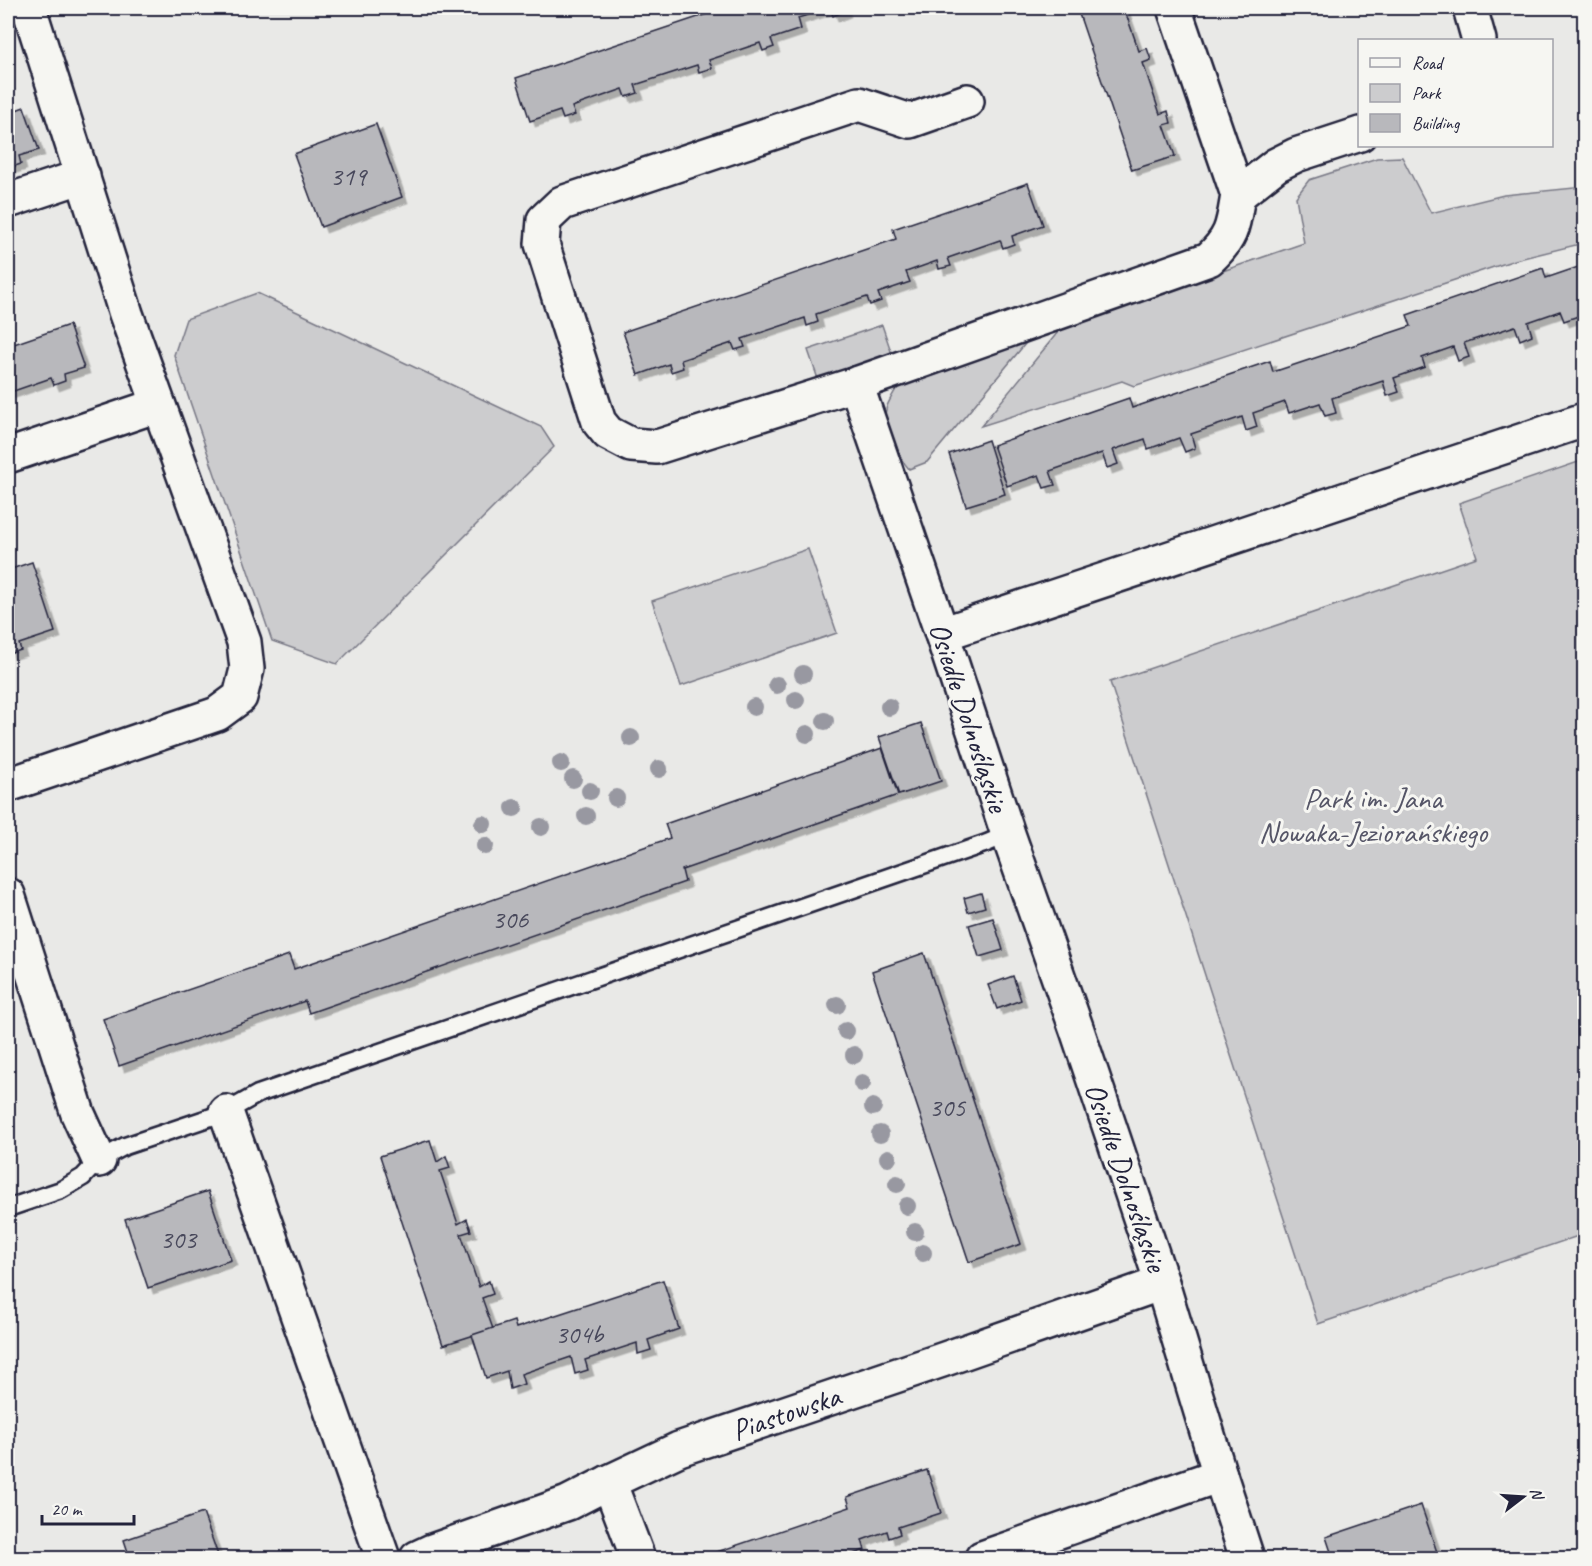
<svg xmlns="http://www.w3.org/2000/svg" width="1592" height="1566" viewBox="0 0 1592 1566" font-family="Caveat,sans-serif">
	<defs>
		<filter id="shadow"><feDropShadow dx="5.5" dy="5.5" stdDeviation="0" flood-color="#0004"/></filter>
	</defs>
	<rect width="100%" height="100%" fill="#e9e9e7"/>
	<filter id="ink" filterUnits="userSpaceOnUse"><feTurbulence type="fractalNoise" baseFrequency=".0167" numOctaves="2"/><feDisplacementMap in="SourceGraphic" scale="12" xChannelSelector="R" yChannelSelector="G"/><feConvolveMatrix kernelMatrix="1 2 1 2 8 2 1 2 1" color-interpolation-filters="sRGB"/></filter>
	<g filter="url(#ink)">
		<g fill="#ccccce" stroke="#777784" stroke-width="1.5">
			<polygon points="1402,157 1431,213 1504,195 1584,187 1584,243 1515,260 1134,386 1122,381 981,426 1063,326 1304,243 1296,197 1309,180 1377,158"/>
			<polygon points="257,293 541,427 554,447 337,664 272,641 174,355 186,319"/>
			<polygon points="882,325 893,357 819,382 808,350"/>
			<path d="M1035 332 927 462 909 469C895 452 879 429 887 406 890 399 895 391 899 384Z"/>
			<polygon points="1584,460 1584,1234 1318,1324 1110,682 1477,557 1459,503"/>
			<polygon points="808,549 837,633 681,686 652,601"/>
		</g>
		<g fill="#b8b8bc" stroke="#22223b" stroke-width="1.5" filter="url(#shadow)">
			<polygon points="725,8 844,8 845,11 833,16 830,8 798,18 801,29 771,39 774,47 763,51 760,43 709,60 712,68 699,72 697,65 635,85 638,93 626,97 623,89 572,107 575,115 563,119 560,111 530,121 516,78"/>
			<polygon points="1077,8 1124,8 1139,51 1147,48 1151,60 1143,63 1160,114 1168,111 1171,123 1164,125 1175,156 1132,170"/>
			<polygon points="24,107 39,150 19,156 21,164 9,168 8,163 8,113"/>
			<polygon points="376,124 402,197 321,227 294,154"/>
			<polygon points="1028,183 1043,225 1012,236 1014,244 1003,248 1000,240 948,258 951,266 939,269 937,261 906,272 910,282 878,293 881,301 870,305 867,297 816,314 818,322 807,326 805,318 742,339 745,347 735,350 732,343 681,360 683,368 671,372 669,364 638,375 623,332 896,239 893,229"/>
			<polygon points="1584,265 1584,314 1564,321 1560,311 1528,322 1532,335 1520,340 1515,326 1464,343 1469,357 1458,361 1453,347 1422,358 1425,367 1394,378 1399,392 1387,396 1383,381 1332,398 1336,413 1325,416 1320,403 1289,413 1285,402 1253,413 1257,427 1246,431 1242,417 1191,434 1195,448 1185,452 1179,438 1148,449 1145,439 1113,450 1118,464 1107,468 1102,453 1050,471 1055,485 1044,488 1039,475 1007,486 993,445 1129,398 1132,408 1270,361 1273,372 1411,326 1407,315 1543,268 1546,278"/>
			<polygon points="69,325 84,368 64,374 65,381 54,385 51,378 8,393 8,346"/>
			<polygon points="988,440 1005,494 966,506 949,454"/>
			<polygon points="32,562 55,632 19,644 21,650 9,654 8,650 8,570"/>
			<polygon points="921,723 941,781 899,795 879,737"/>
			<polygon points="882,748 898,795 682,870 685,882 309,1013 305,1001 119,1066 103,1019 289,955 294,969 670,838 665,824"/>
			<polygon points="981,893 985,907 968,912 964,898"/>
			<polygon points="993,918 1003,950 979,957 969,925"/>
			<polygon points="924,953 1021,1244 969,1262 872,971"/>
			<polygon points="1013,976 1021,1000 997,1009 988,985"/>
			<polygon points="430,1140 437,1162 446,1156 450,1168 440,1171 458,1224 467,1219 471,1231 461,1234 479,1287 489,1281 493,1294 482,1298 493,1329 443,1345 380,1156"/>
			<polygon points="208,1191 231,1260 148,1288 125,1219"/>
			<polygon points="663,1280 679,1329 648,1340 651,1350 638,1354 637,1343 585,1360 588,1370 575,1374 571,1357 521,1374 524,1384 510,1389 507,1371 486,1378 472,1335 514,1321 516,1328"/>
			<polygon points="927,1470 941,1513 898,1527 900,1534 889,1538 887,1531 862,1540 865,1550 841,1558 699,1558 850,1507 847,1497"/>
			<polygon points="1421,1505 1439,1558 1333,1558 1326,1537"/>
			<polygon points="203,1513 219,1558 130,1558 124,1540"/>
		</g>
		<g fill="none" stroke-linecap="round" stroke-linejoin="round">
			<defs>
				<polyline id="lane" points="8,1208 61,1190 83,1177 99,1160 125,1146 226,1112 258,1094 987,843 1008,834"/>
				<g id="street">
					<polyline points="1470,8 1479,40"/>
					<path d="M967 101 910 121 859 104 562 203 544 220 542 244 599 422 608 433 631 445 657 447 856 384 1209 259C1233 237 1233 225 1238 195L1174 8"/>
					<polyline points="1238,195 1276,165 1296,155 1360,134"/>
					<polyline points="8,201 83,176"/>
					<polyline points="856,384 942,634 1008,834 1077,1030 1162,1283 1220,1475 1247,1558"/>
					<polyline points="8,456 158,405"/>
					<polyline points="942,634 1584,420"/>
					<polyline points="8,785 217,714 240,697 247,669 244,642 126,314 29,8"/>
					<polyline points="8,895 78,1114 99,1160"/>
					<polyline points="226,1112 383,1558"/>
					<polyline points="609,1482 638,1558"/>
					<polyline points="417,1558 432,1551 568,1503 609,1482 679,1449 942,1360 1162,1283"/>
					<polyline points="982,1558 1220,1475"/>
				</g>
			</defs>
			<use href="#lane" stroke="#22223b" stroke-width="21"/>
			<use href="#street" stroke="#22223b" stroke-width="38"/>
			<use href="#lane" stroke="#f6f6f2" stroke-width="16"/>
			<use href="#street" stroke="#f6f6f2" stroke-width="33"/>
		</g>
		<g fill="#9898a1">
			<circle cx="803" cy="674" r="9"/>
			<circle cx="777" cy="685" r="9"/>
			<circle cx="796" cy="700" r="9"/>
			<circle cx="754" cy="707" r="9"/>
			<circle cx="889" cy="707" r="9"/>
			<circle cx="825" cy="721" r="9"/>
			<circle cx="807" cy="734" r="9"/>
			<circle cx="631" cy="738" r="9"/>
			<circle cx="561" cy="763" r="9"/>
			<circle cx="659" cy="769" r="9"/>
			<circle cx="573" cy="779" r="9"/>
			<circle cx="590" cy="791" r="9"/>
			<circle cx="616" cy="798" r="9"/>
			<circle cx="514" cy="808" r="9"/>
			<circle cx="586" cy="816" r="9"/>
			<circle cx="483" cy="824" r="9"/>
			<circle cx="541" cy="827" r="9"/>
			<circle cx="485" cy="846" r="9"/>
			<circle cx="837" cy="1005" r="9"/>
			<circle cx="846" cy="1031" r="9"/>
			<circle cx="854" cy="1055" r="9"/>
			<circle cx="862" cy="1083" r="9"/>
			<circle cx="873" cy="1107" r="9"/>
			<circle cx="880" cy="1134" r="9"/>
			<circle cx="888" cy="1158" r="9"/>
			<circle cx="897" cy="1184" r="9"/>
			<circle cx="907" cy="1206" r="9"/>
			<circle cx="915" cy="1232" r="9"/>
			<circle cx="923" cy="1253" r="9"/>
		</g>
	</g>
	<g text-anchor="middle" stroke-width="6" stroke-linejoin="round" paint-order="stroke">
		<g font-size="27" fill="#48485b">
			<text x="348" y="185">319</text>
			<text x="510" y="928">306</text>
			<text x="947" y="1116">305</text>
			<text x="178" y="1248">303</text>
			<text x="579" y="1343">304b</text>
		</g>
		<g font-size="30" fill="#22223b" stroke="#f6f6f2">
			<text transform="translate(969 717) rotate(72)" y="10">Osiedle Dolnośląskie</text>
			<text transform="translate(1126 1177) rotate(71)" y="10">Osiedle Dolnośląskie</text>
			<text transform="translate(786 1413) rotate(-19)" y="10">Piastowska</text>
		</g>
		<g font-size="30" fill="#555567" stroke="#f6f6f2">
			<text x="1373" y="808">Park im. Jana<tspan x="1373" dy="34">Nowaka-Jeziorańskiego</tspan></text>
		</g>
	</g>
	<rect width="1592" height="1566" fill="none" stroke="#f6f6f2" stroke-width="30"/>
	<rect x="15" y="15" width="1562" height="1536" fill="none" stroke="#22223b" stroke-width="2" filter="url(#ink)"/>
	<rect x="1358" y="39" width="195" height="108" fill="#f6f6f2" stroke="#a1a1a9" stroke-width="1.5"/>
	<rect x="1370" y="58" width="30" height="9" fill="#f6f6f2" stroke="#a1a1a9" stroke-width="1.5"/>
	<text x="1412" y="69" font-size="18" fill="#22223b">Road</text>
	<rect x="1370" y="84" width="30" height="18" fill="#ccccce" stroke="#a1a1a9" stroke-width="1.5"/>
	<text x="1412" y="99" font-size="18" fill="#22223b">Park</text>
	<rect x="1370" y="114" width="30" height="18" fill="#b8b8bc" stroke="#a1a1a9" stroke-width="1.5"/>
	<text x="1412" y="129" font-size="18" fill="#22223b">Building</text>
	<g transform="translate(1523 1497) rotate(73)" stroke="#f6f6f2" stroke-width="4.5" paint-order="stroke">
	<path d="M0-4.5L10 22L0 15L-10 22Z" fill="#22223b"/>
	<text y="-9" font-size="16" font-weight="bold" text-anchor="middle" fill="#22223b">N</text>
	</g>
	<path d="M42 1515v9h92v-9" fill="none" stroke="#22223b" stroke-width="3"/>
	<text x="51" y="1515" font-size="18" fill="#22223b" stroke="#f6f6f2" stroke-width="4.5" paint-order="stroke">20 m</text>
</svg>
